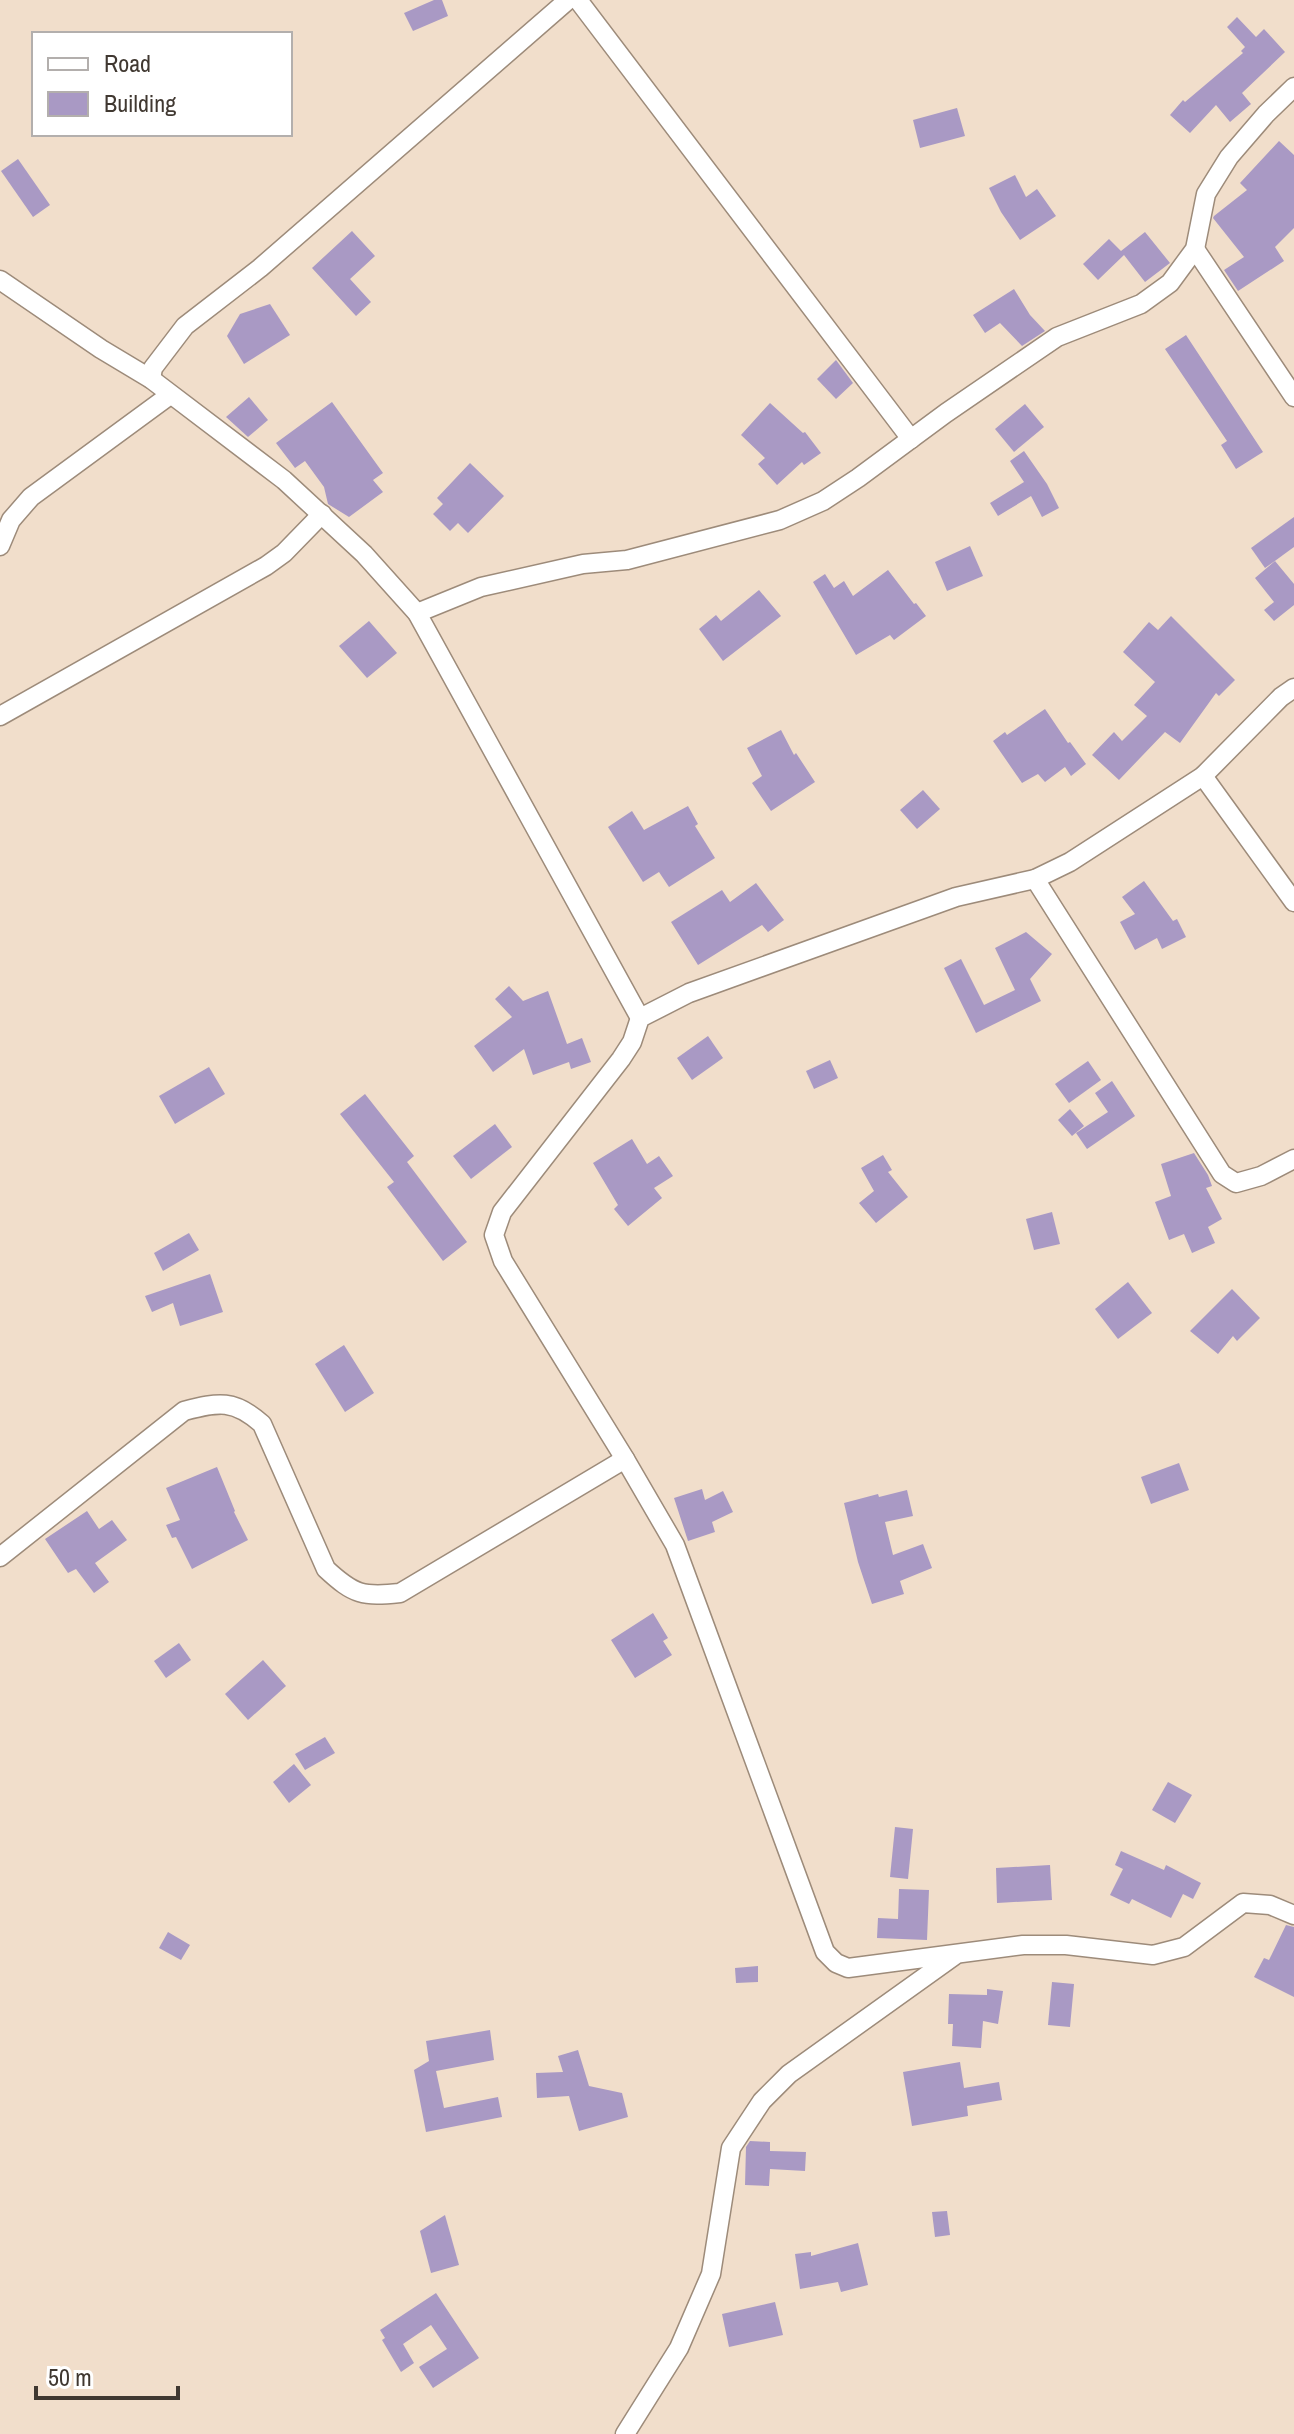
<svg xmlns="http://www.w3.org/2000/svg" width="1294" height="2434" viewBox="0 0 1294 2434" font-family="'Archivo Narrow',sans-serif">
	<rect width="100%" height="100%" fill="#f1decb"/>
	<g fill="#a999c4">
		<polygon points="434,0 442,0 448,16 413,31 404,13"/>
		<polygon points="1237,17 1256,37 1264,29 1285,52 1242,93 1251,104 1230,122 1216,105 1190,133 1170,115 1183,100 1185,102 1243,53 1241,51 1245,47 1227,27"/>
		<polygon points="957,108 965,136 920,148 913,120"/>
		<polygon points="1279,141 1294,155 1294,228 1275,247 1284,261 1238,291 1224,270 1244,257 1213,218 1214,216 1247,190 1240,183"/>
		<polygon points="18,159 50,205 33,217 1,171"/>
		<polygon points="1015,175 1026,197 1037,189 1056,216 1020,240 1001,212 989,188"/>
		<polygon points="352,231 375,256 350,279 371,302 356,316 312,268"/>
		<polygon points="1145,232 1170,263 1145,282 1124,255 1098,280 1083,264 1109,239 1121,251"/>
		<polygon points="1014,289 1030,315 1045,331 1022,346 1000,323 985,333 973,315"/>
		<polygon points="270,304 290,335 244,364 227,336 240,314"/>
		<polygon points="1186,335 1263,452 1236,469 1221,445 1227,441 1165,349"/>
		<polygon points="836,360 853,383 836,399 817,379"/>
		<polygon points="249,397 268,420 248,437 226,417"/>
		<polygon points="332,402 383,473 373,480 383,492 349,517 328,504 324,487 305,461 295,468 276,443"/>
		<polygon points="770,403 803,433 805,432 821,453 804,465 802,462 777,485 758,464 765,458 741,435"/>
		<polygon points="1025,404 1044,427 1014,452 995,429"/>
		<polygon points="1024,451 1047,484 1059,508 1042,517 1031,496 998,516 990,503 1024,482 1010,461"/>
		<polygon points="470,463 504,496 468,533 458,523 450,531 433,514 443,504 437,498"/>
		<polygon points="1294,517 1294,547 1265,568 1251,548"/>
		<polygon points="970,546 983,576 947,591 935,562"/>
		<polygon points="1275,561 1294,584 1294,605 1274,621 1264,610 1274,602 1255,578"/>
		<polygon points="888,570 914,604 916,603 926,616 894,640 890,635 856,655 813,582 825,574 834,588 844,581 853,596"/>
		<polygon points="759,590 781,616 723,661 699,629 716,615 721,621"/>
		<polygon points="1171,616 1235,680 1219,696 1216,693 1180,743 1165,732 1119,780 1092,755 1114,732 1122,741 1147,716 1134,705 1155,682 1123,652 1149,622 1158,630"/>
		<polygon points="369,621 397,653 367,678 339,646"/>
		<polygon points="1045,709 1068,743 1070,742 1086,764 1071,776 1065,767 1045,782 1038,774 1022,783 993,741 1005,732 1007,735"/>
		<polygon points="781,730 794,755 796,753 815,782 771,811 752,783 762,776 747,748"/>
		<polygon points="923,790 940,809 917,829 900,810"/>
		<polygon points="688,806 698,824 695,826 715,858 669,887 659,872 643,882 608,827 632,811 644,830"/>
		<polygon points="1144,881 1173,921 1177,919 1186,937 1162,949 1157,938 1135,950 1120,922 1135,914 1122,897"/>
		<polygon points="756,883 784,920 768,932 762,925 698,965 671,922 722,890 730,902"/>
		<polygon points="1026,932 1052,954 1030,979 1041,1001 976,1033 944,968 961,959 984,1005 1015,990 995,948"/>
		<polygon points="509,986 523,1001 548,991 567,1044 582,1038 591,1062 571,1069 569,1062 533,1075 524,1049 493,1072 474,1046 512,1017 495,999"/>
		<polygon points="708,1036 723,1058 692,1080 677,1058"/>
		<polygon points="830,1060 838,1078 814,1089 806,1071"/>
		<polygon points="1088,1061 1101,1080 1069,1103 1055,1084"/>
		<polygon points="209,1067 225,1094 175,1124 159,1096"/>
		<polygon points="1112,1081 1135,1116 1087,1149 1076,1133 1108,1112 1095,1093"/>
		<polygon points="365,1094 414,1156 407,1162 467,1242 443,1261 387,1187 394,1182 340,1114"/>
		<polygon points="1070,1109 1084,1126 1072,1136 1058,1120"/>
		<polygon points="495,1124 512,1147 471,1179 453,1156"/>
		<polygon points="632,1139 647,1164 659,1156 673,1176 654,1188 662,1198 628,1226 614,1209 618,1205 593,1163"/>
		<polygon points="1194,1153 1208,1175 1212,1186 1206,1188 1222,1219 1208,1227 1215,1243 1192,1253 1184,1234 1169,1240 1155,1202 1171,1196 1161,1164"/>
		<polygon points="883,1155 892,1170 888,1172 908,1197 876,1223 859,1203 874,1191 861,1168"/>
		<polygon points="1052,1212 1060,1244 1034,1250 1026,1219"/>
		<polygon points="189,1233 199,1250 163,1271 154,1253"/>
		<polygon points="210,1274 223,1312 180,1326 173,1303 152,1312 145,1296"/>
		<polygon points="1128,1282 1152,1313 1118,1339 1095,1309"/>
		<polygon points="1232,1289 1260,1318 1237,1341 1233,1336 1218,1354 1190,1331"/>
		<polygon points="344,1345 374,1393 345,1412 315,1364"/>
		<polygon points="1179,1463 1189,1490 1151,1504 1141,1477"/>
		<polygon points="217,1467 235,1511 234,1512 248,1540 192,1569 176,1537 172,1538 166,1525 180,1520 166,1488"/>
		<polygon points="702,1489 705,1500 723,1491 733,1512 712,1522 715,1532 688,1541 674,1498"/>
		<polygon points="907,1490 913,1516 885,1522 893,1555 923,1544 932,1568 900,1581 904,1594 872,1604 858,1562 844,1503 878,1494 879,1497"/>
		<polygon points="87,1511 99,1529 112,1520 127,1540 95,1563 109,1582 94,1593 76,1569 68,1573 45,1539"/>
		<polygon points="653,1613 668,1638 663,1641 672,1655 635,1678 611,1640"/>
		<polygon points="179,1643 191,1660 166,1678 154,1661"/>
		<polygon points="263,1660 286,1686 248,1720 225,1694"/>
		<polygon points="325,1737 335,1753 305,1770 295,1754"/>
		<polygon points="294,1764 311,1785 289,1803 273,1782"/>
		<polygon points="1168,1782 1192,1795 1175,1823 1152,1810"/>
		<polygon points="895,1827 913,1829 908,1879 890,1877"/>
		<polygon points="1121,1851 1164,1870 1166,1865 1201,1883 1193,1899 1183,1894 1171,1918 1132,1899 1129,1904 1110,1895 1123,1869 1115,1865"/>
		<polygon points="1050,1865 1052,1900 997,1903 996,1868"/>
		<polygon points="899,1889 929,1890 927,1940 877,1938 878,1918 898,1919"/>
		<polygon points="1286,1925 1294,1927 1294,1997 1254,1977 1264,1958 1269,1960"/>
		<polygon points="168,1932 190,1945 181,1960 159,1948"/>
		<polygon points="758,1966 758,1982 736,1983 735,1968"/>
		<polygon points="1052,1982 1074,1984 1070,2027 1048,2025"/>
		<polygon points="987,1989 1003,1991 998,2024 983,2021 981,2048 952,2046 953,2024 948,2024 949,1994 987,1995"/>
		<polygon points="490,2030 494,2060 436,2071 444,2108 498,2097 502,2117 426,2132 414,2070 429,2061 426,2041"/>
		<polygon points="578,2050 589,2086 622,2093 628,2117 579,2131 569,2096 537,2098 536,2073 563,2072 558,2056"/>
		<polygon points="960,2062 964,2088 999,2082 1002,2100 967,2106 968,2116 912,2126 903,2072"/>
		<polygon points="750,2141 770,2142 770,2151 806,2152 805,2171 770,2169 769,2186 745,2185 746,2147"/>
		<polygon points="947,2211 950,2235 935,2237 932,2212"/>
		<polygon points="445,2215 459,2265 431,2273 420,2231"/>
		<polygon points="858,2243 868,2285 841,2292 838,2282 800,2289 795,2254 811,2252 811,2256"/>
		<polygon points="436,2293 479,2358 433,2388 419,2367 447,2349 431,2325 403,2344 414,2363 401,2372 382,2340 385,2338 380,2330"/>
		<polygon points="775,2302 783,2335 729,2347 722,2314"/>
	</g>
	<g fill="none" stroke-linecap="round" stroke-linejoin="round">
		<defs>
			<g id="street">
				<polyline points="578,0 911,439"/>
				<polyline points="1195,249 1294,397"/>
				<polyline points="0,280 101,349 151,379 284,480 364,554 417,613 640,1018"/>
				<polyline points="151,379 153,368 185,326 260,268 568,0"/>
				<polyline points="0,546 11,520 31,497 170,395"/>
				<polyline points="417,613 481,587 583,564 627,560 780,520 823,501 858,478 946,413 1057,337 1141,304 1170,283 1195,249 1206,194 1229,157 1266,114 1294,87"/>
				<polyline points="1294,688 1281,697 1203,776 1070,862 1035,879 956,897 689,993 640,1018 632,1042 621,1059 502,1212 494,1235 503,1261 625,1459 675,1545 825,1952 836,1963 848,1968 1023,1945 1066,1945 1153,1955 1184,1947 1243,1903 1270,1905 1294,1915"/>
				<polyline points="0,716 266,566 284,553 322,514"/>
				<polyline points="1203,776 1294,902"/>
				<polyline points="1035,879 1222,1174 1236,1183 1261,1176 1294,1159"/>
				<path d="M0 1557 184 1411C219 1402 234 1399 262 1424L326 1569C354 1595 363 1597 400 1593L625 1459"/>
				<polyline points="625,2434 679,2348 711,2274 731,2148 762,2101 789,2074 954,1956"/>
			</g>
		</defs>
		<use href="#street" stroke="#9d8b7a" stroke-width="21"/>
		<use href="#street" stroke="#fff" stroke-width="18"/>
	</g>
	<rect x="32" y="32" width="260" height="104" fill="#ffffff" stroke="#b3afad" stroke-width="2"/>
	<rect x="48" y="58" width="40" height="12" fill="#ffffff" stroke="#b3afad" stroke-width="2"/>
	<text x="104" y="72" font-size="24" fill="#403831">Road</text>
	<rect x="48" y="92" width="40" height="24" fill="#a999c4" stroke="#b3afad" stroke-width="2"/>
	<text x="104" y="112" font-size="24" fill="#403831">Building</text>
	<path d="M36 2386v12h142v-12" fill="none" stroke="#403831" stroke-width="4"/>
	<text x="48" y="2386" font-size="24" fill="#403831" stroke="#ffffff" stroke-width="6" paint-order="stroke">50 m</text>
</svg>
